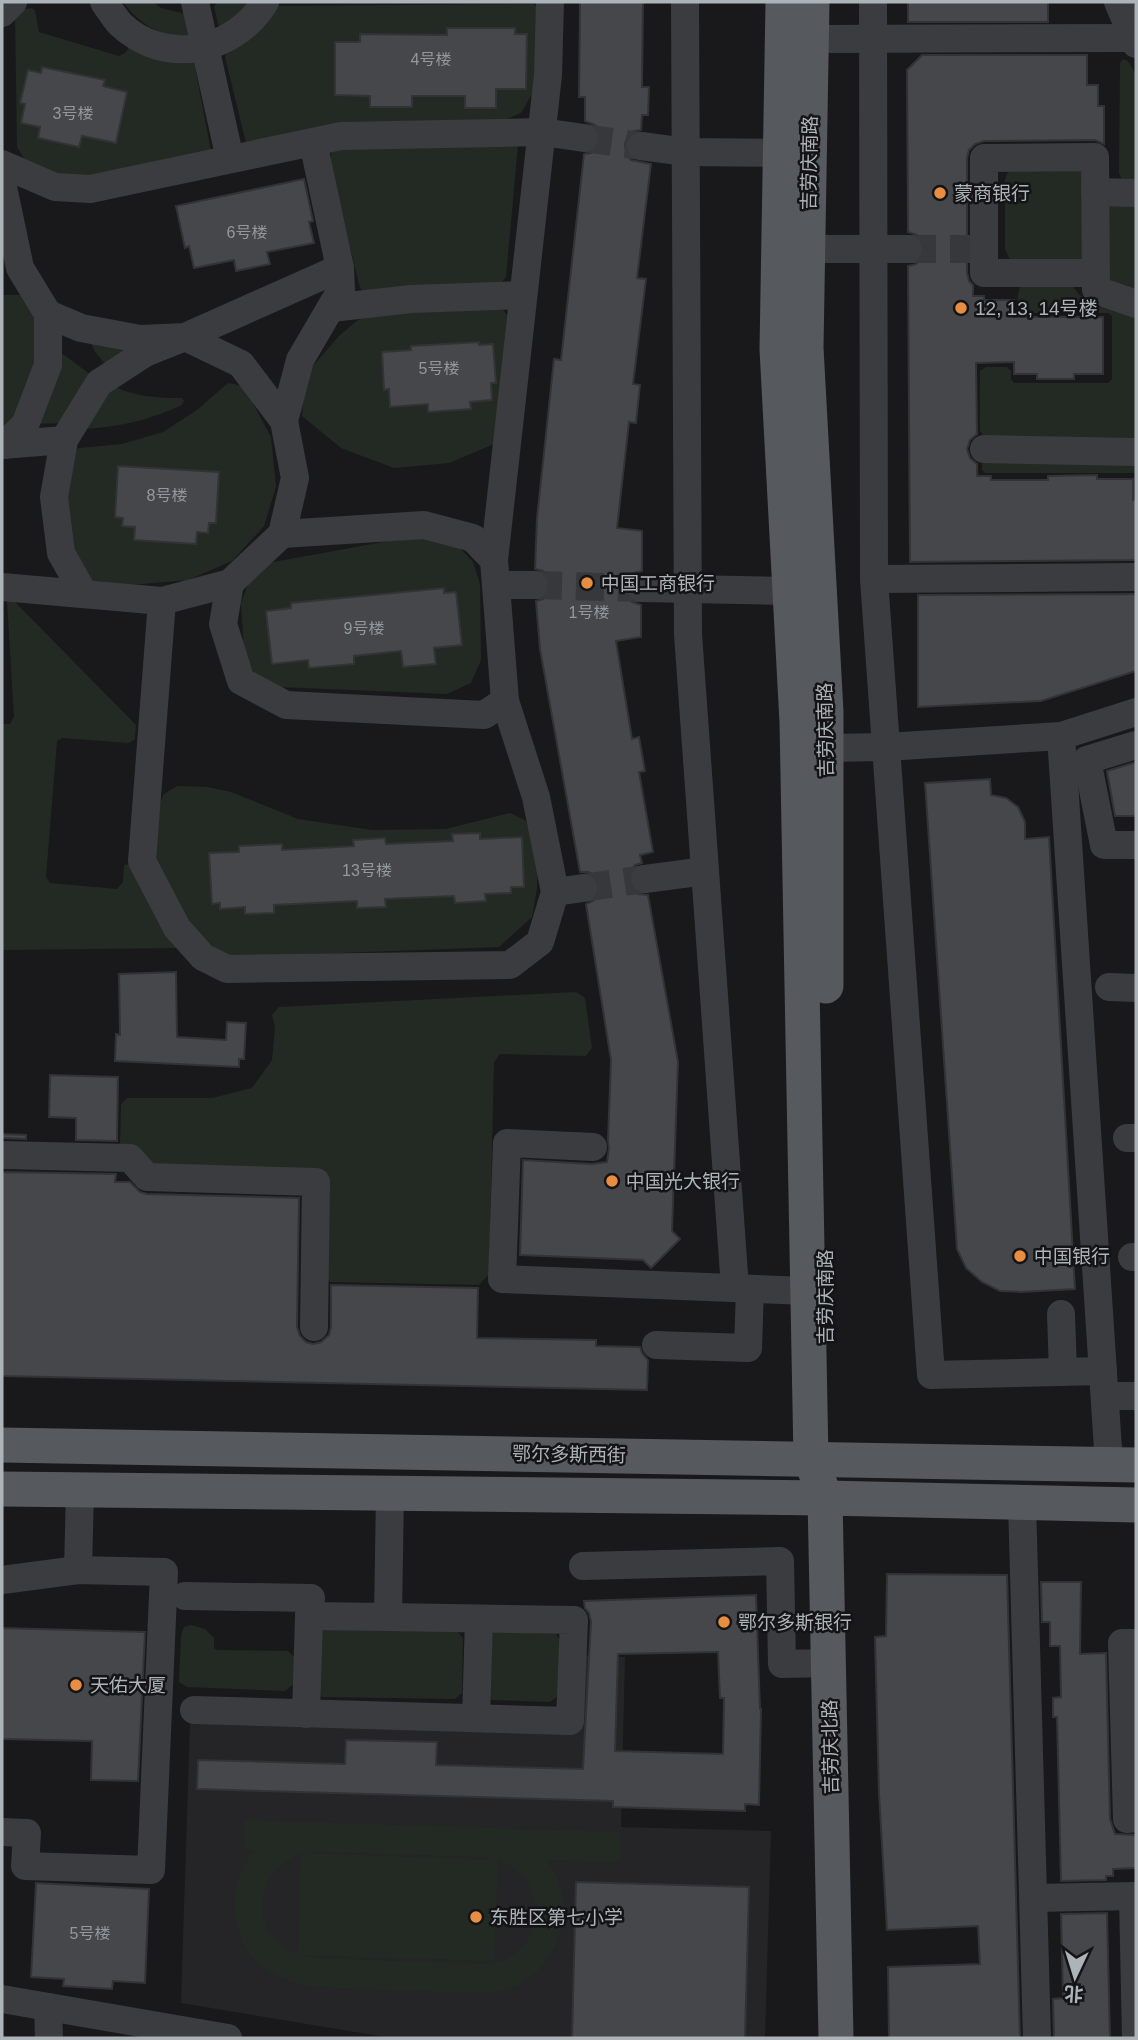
<svg xmlns="http://www.w3.org/2000/svg" width="1138" height="2040" viewBox="0 0 1138 2040" font-family="Arial,'Noto Sans SC',sans-serif">
	<rect width="100%" height="100%" fill="#19191b"/>
	<polygon fill="#252527" points="575,1655 625,1657 621,1827 771,1831 765,2038 391,2038 181,2003 190,1722 573,1732"/>
	<g fill="#232a23" fill-rule="evenodd">
		<path d="M123 2H153L161 8 182 13 184 15 188 35C162 40 138 22 123 2Z"/>
		<polygon points="217,2 249,2 243,12 219,28 214,7"/>
		<polygon points="534,4 538,8 535,89 521,113 492,125 246,143 225,57 229,49 272,6"/>
		<polygon points="32,8 35,11 39,32 119,56 125,53 131,45 191,59 194,62 211,151 75,180 28,165 17,147 15,15 19,10"/>
		<polygon points="1123,59 1128,61 1136,75 1136,188 1123,182 1119,173 1120,63"/>
		<polygon points="518,145 506,277 499,285 367,295 360,288 330,166 331,153 341,146"/>
		<polygon points="1009,169 1082,170 1086,249 1081,261 1010,260 1005,249 1005,180"/>
		<polygon points="1136,201 1136,298 1105,282 1105,204"/>
		<path d="M1022 284 1073 286 1079 295 1136 314V445L985 437 980 431V371L986 367H1007L1011 371V379L1014 383H1108L1112 379V316L1108 313H1021C1016 306 1017 291 1022 284Z"/>
		<polygon points="2,295 21,295 35,315 38,363 9,427 2,430"/>
		<polygon points="500,306 507,315 494,444 449,463 394,468 341,448 302,416 305,375 339,336 358,320 382,310"/>
		<polygon points="89,338 134,350 106,365 95,352"/>
		<polygon points="63,354 91,375 62,423 35,424 60,355"/>
		<polygon points="228,383 239,385 247,392 271,437 276,487 264,526 232,561 188,580 96,588 74,551 65,513 72,453 79,448 122,444 163,432 197,410"/>
		<path d="M114 386C134 397 159 398 182 398L184 401 182 405C150 420 119 427 84 429Z"/>
		<polygon points="986,460 1136,461 1136,476 1134,473 985,473 982,470 982,464"/>
		<polygon points="411,537 458,546 473,562 480,584 481,660 471,683 447,694 279,687 255,675 244,652 241,603 250,578 273,562"/>
		<polygon points="11,598 136,725 135,739 129,743 62,738 57,741 46,877 50,883 117,889 123,882 124,865 130,864 178,948 2,950 2,724 10,724 14,717 7,601"/>
		<polygon points="177,786 207,787 231,792 298,819 372,830 446,829 510,813 525,820 535,837 538,862 537,889 532,917 499,947 237,957 223,954 197,934 176,906 155,862 157,809 164,794"/>
		<polygon points="576,992 585,998 592,1048 586,1056 500,1054 494,1062 489,1274 479,1285 330,1282 324,1275 326,1180 155,1170 120,1144 121,1104 127,1098 212,1098 252,1088 272,1060 275,1027 272,1015 279,1007"/>
		<polygon points="191,1625 205,1629 214,1638 214,1648 217,1650 288,1651 295,1658 295,1683 285,1691 187,1687 179,1682 181,1635 184,1627"/>
		<polygon points="324,1628 456,1630 463,1638 462,1693 455,1699 322,1697 316,1691 316,1635"/>
		<polygon points="494,1632 556,1634 562,1643 560,1695 550,1702 492,1700 486,1694 488,1638"/>
		<path d="M245 1820 621 1832 620 1862 546 1860C577 1897 565 1953 527 1980 511 1991 493 1992 475 1993L312 1987C295 1983 279 1979 265 1969 229 1942 224 1884 254 1851L245 1850ZM316 1852 484 1857 494 1860 307 1853ZM301 1854 298 1954 297 1955C288 1949 277 1944 271 1934 250 1904 269 1864 301 1854ZM498 1860C540 1874 551 1931 511 1956 502 1962 491 1963 480 1964L314 1958 299 1955 494 1961Z"/>
	</g>
	<g fill="#46474a" stroke="#333336" stroke-width="2" fill-rule="evenodd">
		<polygon points="580,2 643,2 642,87 649,87 648,115 642,115 641,130 634,131 628,135 625,144 626,153 631,160 651,164 637,278 646,279 633,384 640,385 636,423 629,422 617,528 642,531 642,571 634,573 627,579 624,588 626,595 632,602 641,605 641,637 616,641 632,739 639,737 645,771 639,772 653,852 640,855 642,863 635,865 630,872 629,882 632,890 638,894 648,895 678,1062 672,1231 680,1239 651,1268 643,1260 520,1255 523,1160 592,1164 607,1162 609,1148 608,1140 611,1060 586,904 593,901 598,895 599,886 596,877 589,872 580,872 540,649 536,601 543,599 548,594 551,586 548,576 543,571 535,569 537,518 554,359 561,360 584,154 591,153 597,149 600,140 600,132 595,125 585,121 585,97 579,97"/>
		<rect x="908" y="2" width="140" height="20"/>
		<polygon points="447,28 515,28 515,34 527,34 526,89 496,89 496,108 465,108 465,96 412,96 412,107 370,107 370,96 335,95 335,42 360,42 360,34 447,35"/>
		<polygon points="922,55 1087,55 1087,85 1098,85 1098,106 1104,106 1104,144 1095,140 984,141 975,144 969,150 967,158 967,273 969,281 973,285 973,296 984,296 984,300 1014,300 1014,317 1103,317 1103,374 1074,374 1074,379 1037,379 1037,374 1014,374 1014,362 976,363 977,434 970,440 967,449 970,458 977,464 977,476 991,476 991,480 1048,480 1048,476 1097,475 1097,479 1133,479 1133,500 1136,500 1136,560 910,562 908,266 916,264 922,258 925,248 922,240 917,235 908,232 907,70"/>
		<polygon points="42,67 105,80 103,86 127,92 116,143 82,136 79,147 38,138 40,127 21,123 25,104 20,103 28,70 41,73"/>
		<polygon points="304,179 313,221 309,222 314,243 267,252 270,264 236,271 234,260 194,268 189,246 185,248 176,206"/>
		<polygon points="479,342 479,345 493,344 496,383 491,383 492,400 470,402 471,409 428,412 428,404 390,407 389,389 384,390 382,352 411,350 411,346"/>
		<polygon points="118,466 219,472 216,523 209,523 208,533 197,532 196,544 134,540 135,527 122,526 123,518 115,517"/>
		<polygon points="444,588 444,593 456,592 462,645 434,648 436,664 403,667 401,651 354,656 354,664 309,668 308,660 272,664 266,611 291,608 291,603"/>
		<polygon points="1136,594 1136,671 1041,701 918,707 918,595"/>
		<polygon points="1136,762 1136,816 1115,816 1107,771"/>
		<polygon points="990,779 991,795 1006,798 1018,807 1025,822 1025,839 1049,837 1075,1289 1021,1292 1000,1291 982,1282 966,1268 957,1249 925,783"/>
		<polygon points="480,833 480,839 522,837 524,887 511,887 511,893 485,894 486,901 455,903 454,896 385,899 386,907 357,908 357,901 274,905 274,913 245,914 245,907 220,909 220,903 212,904 209,853 239,852 239,846 282,844 282,850 354,846 353,840 385,838 386,844 453,841 452,834"/>
		<polygon points="176,972 177,1037 226,1040 227,1022 246,1023 244,1059 239,1059 239,1067 115,1061 116,1034 120,1035 119,974"/>
		<polygon points="50,1075 118,1077 117,1141 76,1140 76,1118 49,1117"/>
		<polygon points="2,1134 26,1135 26,1139 2,1138"/>
		<polygon points="2,1172 116,1174 115,1182 130,1182 140,1192 147,1194 299,1198 297,1327 300,1336 306,1342 313,1344 321,1342 329,1335 331,1327 331,1285 478,1288 477,1338 596,1340 596,1346 640,1347 642,1353 648,1360 647,1390 2,1376"/>
		<polygon points="887,1574 1007,1575 1020,2038 889,2038 888,1967 980,1964 978,1926 887,1930 879,1793 875,1637 886,1636"/>
		<polygon points="1041,1582 1081,1582 1080,1654 1106,1653 1110,1819 1115,1834 1136,1835 1136,1868 1113,1869 1113,1876 1106,1876 1106,1880 1061,1881 1057,1717 1053,1717 1053,1698 1061,1697 1060,1646 1050,1646 1050,1622 1042,1622"/>
		<path d="M756 1595 760 1709H761L759 1805 745 1804V1811L613 1807V1801L197 1789 198 1760 345 1764 346 1740 437 1742 436 1765 583 1769 591 1621 589 1613 585 1608 584 1601ZM718 1652 720 1698H724L723 1754 615 1751 618 1654Z"/>
		<polygon points="2,1628 145,1632 138,1781 91,1780 92,1741 2,1739"/>
		<polygon points="576,1882 749,1887 745,2038 572,2038"/>
		<polygon points="36,1883 149,1889 145,1983 113,1981 112,1989 63,1986 64,1979 31,1977"/>
		<polygon points="1107,1913 1110,2038 1054,2038 1053,1999 1063,1998 1061,1914"/>
	</g>
	<g fill="none" stroke-linecap="round" stroke-linejoin="round">
		<g stroke="#36383b" stroke-width="28" stroke-dasharray="28 14" stroke-linecap="butt">
			<polyline points="584,138 641,146"/>
			<polyline points="908,249 973,249"/>
			<polyline points="534,585 641,588"/>
			<polyline points="583,888 645,879"/>
		</g>
		<g stroke="#3a3c3f" stroke-width="28">
			<path d="M104 2C109 9 114 17 120 24 165 67 234 52 265 2"/>
			<polyline points="195,2 230,159"/>
			<polyline points="685,2 688,634 735,1288"/>
			<polyline points="873,2 874,579 931,1375 1103,1371"/>
			<polyline points="1118,2 1136,44"/>
			<polyline points="2,13 13,2"/>
			<polyline points="811,39 1132,38"/>
			<polyline points="641,146 686,152 781,153"/>
			<polyline points="2,164 55,187 90,189 341,136 542,132 584,138"/>
			<polyline points="2,182 20,268 48,314 48,365 25,425 4,445"/>
			<polyline points="1095,192 1136,193"/>
			<polyline points="808,249 908,249"/>
			<polyline points="1095,273 984,273 984,158 1095,157 1096,290 1136,304"/>
			<polyline points="331,308 411,299 523,295"/>
			<polyline points="48,314 81,328 140,339 185,337 340,268"/>
			<polyline points="284,421 300,360 341,290 340,268 313,142"/>
			<polyline points="2,445 64,440"/>
			<polyline points="984,449 1136,452"/>
			<polyline points="282,534 424,525 473,538 494,560"/>
			<polyline points="874,579 1136,577"/>
			<polyline points="230,583 223,624 241,681 286,705 484,715 505,701"/>
			<polyline points="496,585 534,585"/>
			<polyline points="2,587 162,601 230,583 282,534 295,478 284,421 241,364 185,337 145,353 99,383 64,440 54,497 61,553 84,594"/>
			<polyline points="641,588 790,591"/>
			<polyline points="162,601 142,861 177,928 203,957 227,969 510,965 540,942 555,892 536,797 505,701 494,560 548,75 550,2"/>
			<polyline points="1061,736 1109,1464"/>
			<polyline points="1136,745 1087,760 1104,845 1136,845"/>
			<polyline points="826,748 886,747 1061,736 1136,712"/>
			<polyline points="645,879 705,871"/>
			<polyline points="555,892 583,888"/>
			<polyline points="1109,987 1136,988"/>
			<polyline points="1127,1138 1136,1138"/>
			<polyline points="593,1147 507,1143 502,1279 808,1291"/>
			<polyline points="2,1155 130,1158 147,1177 316,1182 314,1327"/>
			<polyline points="1132,1257 1136,1257"/>
			<polyline points="1061,1314 1063,1372"/>
			<polyline points="656,1345 748,1348 750,1289"/>
			<polyline points="1105,1396 1136,1396"/>
			<polyline points="1022,1502 1037,2038"/>
			<polyline points="583,1566 780,1561 782,1664 829,1663"/>
			<polyline points="78,1570 80,1490"/>
			<polyline points="2,1580 78,1570 164,1572 151,1870 25,1866 27,1833 2,1832"/>
			<polyline points="185,1596 311,1598 309,1616 388,1617 390,1493"/>
			<polyline points="1136,1643 1122,1643 1127,1819 1136,1818"/>
			<polyline points="194,1710 570,1721 574,1620 388,1617"/>
			<polyline points="306,1714 309,1616"/>
			<polyline points="476,1718 479,1619"/>
			<polyline points="1133,1896 1136,2038"/>
			<polyline points="1034,1898 1136,1896"/>
			<polyline points="2,1999 228,2038"/>
			<polyline points="48,2007 49,2038"/>
		</g>
		<g stroke="#56595e" stroke-width="35">
			<polyline points="783,2 777,349 797,722 811,1459 825,1498 836,2038"/>
			<polyline points="812,2 806,348 826,712 826,986"/>
			<polyline points="2,1445 1136,1465"/>
			<polyline points="2,1489 825,1498 1136,1505"/>
		</g>
	</g>
	<g fill="#e88e43" stroke="#141416" stroke-width="2.5">
		<circle cx="940" cy="193" r="7"/>
		<circle cx="961" cy="308" r="7"/>
		<circle cx="587" cy="583" r="7"/>
		<circle cx="612" cy="1181" r="7"/>
		<circle cx="1020" cy="1256" r="7"/>
		<circle cx="724" cy="1622" r="7"/>
		<circle cx="76" cy="1685" r="7"/>
		<circle cx="476" cy="1917" r="7"/>
	</g>
	<g text-anchor="middle" stroke-width="5" stroke-linejoin="round" paint-order="stroke">
		<g font-size="16" fill="#92989d">
			<text x="431" y="65">4号楼</text>
			<text x="73" y="119">3号楼</text>
			<text x="247" y="238">6号楼</text>
			<text x="439" y="374">5号楼</text>
			<text x="167" y="501">8号楼</text>
			<text x="589" y="618">1号楼</text>
			<text x="364" y="634">9号楼</text>
			<text x="367" y="876">13号楼</text>
			<text x="90" y="1939">5号楼</text>
		</g>
		<g font-size="19" fill="#acb3b9" stroke="#141416">
			<text transform="translate(809 163) rotate(-89)" y="7">吉劳庆南路</text>
			<text transform="translate(825 730) rotate(-91)" y="7">吉劳庆南路</text>
			<text transform="translate(825 1297) rotate(-90)" y="7">吉劳庆南路</text>
			<text transform="translate(569 1454) rotate(1)" y="7">鄂尔多斯西街</text>
			<text transform="translate(830 1747) rotate(-91)" y="7">吉劳庆北路</text>
		</g>
		<g font-size="19" fill="#acb3b9" stroke="#141416" text-anchor="start">
			<text x="954" y="200">蒙商银行</text>
			<text x="975" y="315">12, 13, 14号楼</text>
			<text x="601" y="590">中国工商银行</text>
			<text x="626" y="1188">中国光大银行</text>
			<text x="1034" y="1263">中国银行</text>
			<text x="738" y="1629">鄂尔多斯银行</text>
			<text x="90" y="1692">天佑大厦</text>
			<text x="490" y="1924">东胜区第七小学</text>
		</g>
	</g>
	<rect width="1138" height="2040" fill="none" stroke="#acb3b9" stroke-width="7"/>
	<g transform="translate(1075 1977) rotate(184)" stroke="#141416" stroke-width="5" paint-order="stroke">
	<path d="M0-5L12 26L0 18L-12 26Z" fill="#acb3b9"/>
	<text y="-10" font-size="19" font-weight="bold" text-anchor="middle" fill="#acb3b9">北</text>
	</g>
</svg>
